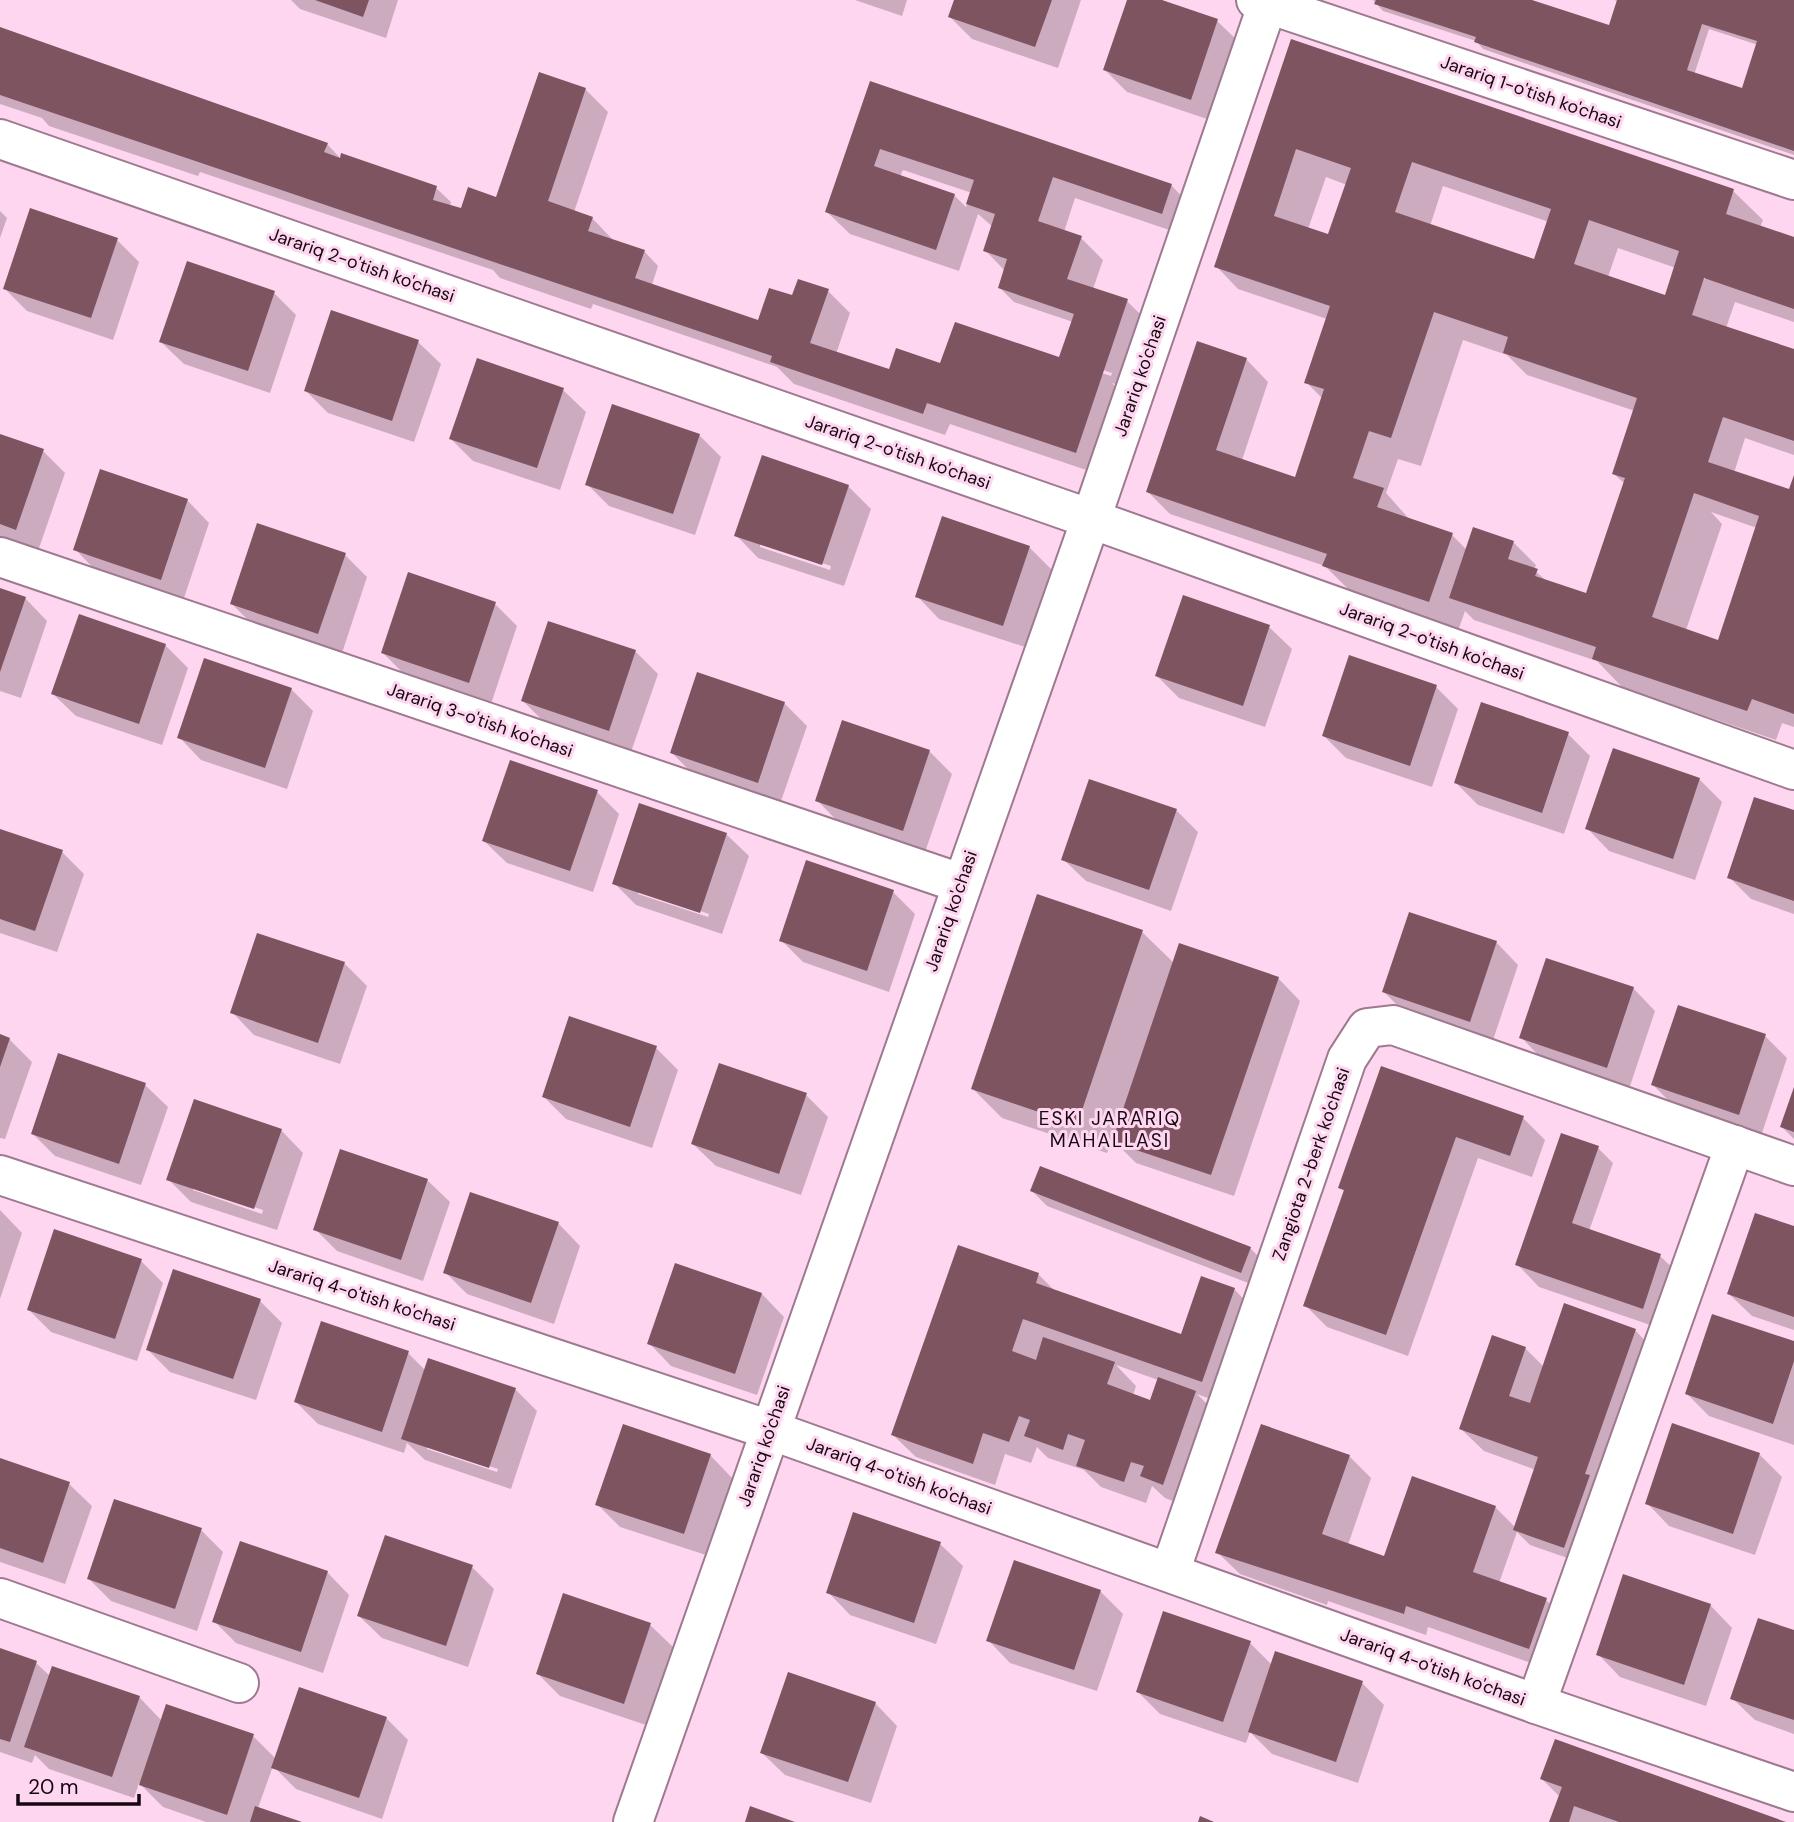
<svg xmlns="http://www.w3.org/2000/svg" width="1794" height="1822" viewBox="0 0 1794 1822" font-family="'DM Sans',sans-serif">
	<rect width="100%" height="100%" fill="#ffd6ef"/>
	<g fill="#0003" fill-rule="evenodd">
		<polygon points="291,0 398,0 386,38 300,9"/>
		<polygon points="855,0 907,0 902,16"/>
		<polygon points="956,0 1081,0 1058,68 972,39 950,17"/>
		<polygon points="1129,0 1157,0 1217,21 1240,43 1213,121 1127,92 1105,70"/>
		<path d="M1373 0H1530L1610 27 1618 1 1614 0H1794V155L1483 49 1476 41 1383 11ZM1709 29 1758 45 1743 90 1694 75Z"/>
		<path d="M0 28 327 144 341 159 436 188 451 202 450 207 462 211 497 199 585 89 608 112 574 212 592 218 614 241 644 251 658 266 652 285 759 322 791 296 828 291 850 313 836 354 890 372 941 365 1066 361 1073 322 1014 302 1000 288 1005 271 985 250 993 227 978 214 959 271 850 234 827 212 871 84 1171 185 1193 208 1184 235 1075 198 1064 232 1081 238 1103 260 1093 289 1127 301 1142 316 1118 385 1112 383 1125 396 1098 474 950 424 945 435 794 384 777 367 593 304 591 309 500 278 493 270 200 172 198 176 49 126 42 118 0 104ZM903 170 972 193 966 207 954 195 900 177ZM1076 361 1112 373 1111 376 1076 365Z"/>
		<path d="M1292 41 1733 191 1763 220 1760 227 1794 239V322L1735 302 1726 328 1794 351V455L1745 438 1734 473 1790 491 1794 479V727L1782 723 1776 740 1623 688 1597 661 1474 620 1465 611 1458 631 1354 595 1325 566 1170 514 1148 492 1246 359 1268 382 1242 460 1296 479 1323 399 1306 382 1327 319 1238 289 1216 266ZM1326 177 1347 185 1328 236 1308 229ZM1443 186 1549 222 1535 261 1430 226ZM1718 242 1705 280 1703 277ZM1618 248 1676 268 1666 297 1608 277ZM1463 340 1507 355 1527 375 1635 411 1614 474 1625 484 1587 595 1549 583 1534 570 1536 565 1513 542 1467 550 1452 535 1411 521 1386 493 1398 459 1421 466ZM1711 512 1757 528 1719 642 1686 630 1722 524Z"/>
		<polygon points="0,211 7,218 0,238"/>
		<polygon points="117,240 139,262 113,340 27,311 5,289"/>
		<polygon points="274,293 296,315 270,393 184,364 161,342"/>
		<polygon points="418,342 441,364 414,442 328,413 306,391"/>
		<polygon points="478,360 563,390 586,412 560,490 473,461 451,439"/>
		<polygon points="699,435 721,457 695,535 609,506 587,484"/>
		<polygon points="0,436 43,451 65,473 38,551 0,538"/>
		<path d="M848 486 871 509 844 586 758 558 736 535ZM760 543 831 566 830 570 760 547Z"/>
		<polygon points="187,500 209,523 183,601 97,572 75,549"/>
		<polygon points="1029,547 1052,570 1025,647 939,619 917,596"/>
		<polygon points="345,555 367,577 341,656 254,626 232,604"/>
		<polygon points="0,590 25,598 47,621 21,698 0,691"/>
		<polygon points="495,604 517,626 491,704 405,675 383,653"/>
		<polygon points="1269,627 1292,649 1265,727 1179,698 1157,676"/>
		<polygon points="165,645 188,668 162,745 76,716 53,694"/>
		<polygon points="635,651 658,674 631,752 545,723 523,701"/>
		<polygon points="1436,687 1458,709 1432,787 1346,758 1324,736"/>
		<polygon points="291,689 313,711 287,789 201,760 179,737"/>
		<polygon points="784,703 807,726 780,804 694,775 672,753"/>
		<polygon points="1568,734 1590,756 1564,834 1478,805 1456,783"/>
		<polygon points="929,751 952,774 925,852 839,823 817,800"/>
		<polygon points="1699,779 1722,802 1695,880 1609,851 1587,828"/>
		<polygon points="597,792 619,814 593,892 507,863 484,841"/>
		<polygon points="1176,810 1198,832 1171,911 1086,881 1063,859"/>
		<polygon points="1794,812 1794,914 1751,899 1729,877"/>
		<polygon points="0,831 62,852 84,874 57,952 0,933"/>
		<path d="M726 834 749 856 722 934 636 905 614 883ZM638 890 709 914 708 917 638 894Z"/>
		<polygon points="893,892 915,914 889,992 803,962 781,940"/>
		<polygon points="1038,896 1142,932 1174,963 1278,978 1300,1001 1234,1196 1136,1163 1112,1139 1107,1153 1002,1118 973,1089"/>
		<polygon points="1496,942 1518,965 1492,1043 1406,1014 1384,992"/>
		<polygon points="344,963 367,986 340,1064 254,1035 232,1012"/>
		<polygon points="1633,988 1655,1011 1629,1089 1543,1060 1521,1037"/>
		<polygon points="0,1036 9,1039 32,1062 5,1139 0,1138"/>
		<polygon points="1765,1036 1787,1058 1761,1136 1675,1107 1653,1085"/>
		<polygon points="656,1048 678,1070 652,1148 566,1119 544,1097"/>
		<polygon points="60,1056 145,1085 168,1107 141,1185 55,1156 33,1134"/>
		<polygon points="1382,1068 1523,1118 1545,1140 1532,1177 1478,1158 1408,1356 1327,1327 1305,1305 1345,1192 1340,1188"/>
		<polygon points="1794,1091 1794,1139 1782,1127"/>
		<polygon points="806,1095 828,1117 801,1195 716,1166 693,1144"/>
		<path d="M281 1130 303 1153 277 1230 191 1202 168 1179ZM193 1187 263 1210 262 1214 193 1190Z"/>
		<polygon points="1562,1135 1598,1148 1613,1163 1589,1231 1660,1256 1683,1278 1665,1330 1539,1287 1517,1264"/>
		<polygon points="427,1180 450,1202 423,1281 337,1251 315,1229"/>
		<polygon points="1032,1191 1250,1248 1265,1263 1256,1286 1047,1206"/>
		<polygon points="0,1210 22,1233 0,1299"/>
		<polygon points="558,1223 580,1246 554,1324 467,1294 445,1272"/>
		<polygon points="1794,1228 1794,1330 1752,1316 1729,1294"/>
		<path d="M959 1247 1039 1275 1056 1292 1182 1336 1234 1289 1256 1312 1224 1404 1197 1394 1217 1414 1186 1506 1165 1498 1152 1486 1146 1503 1101 1487 1084 1470 1048 1458 1037 1447 1031 1463 1005 1454 995 1485 916 1457 893 1435ZM1116 1365 1158 1380 1151 1402 1133 1395 1136 1386Z"/>
		<polygon points="141,1261 163,1283 137,1361 51,1332 29,1310"/>
		<polygon points="762,1294 784,1317 757,1395 671,1366 649,1343"/>
		<polygon points="260,1301 282,1323 256,1400 170,1372 148,1350"/>
		<polygon points="1635,1330 1649,1345 1579,1562 1530,1545 1517,1532 1499,1583 1546,1600 1568,1622 1551,1670 1428,1627 1426,1635 1328,1601 1327,1605 1240,1574 1217,1552 1349,1456 1371,1478 1348,1545 1385,1559 1495,1507 1516,1528 1536,1470 1484,1451 1461,1429 1525,1348 1544,1367"/>
		<polygon points="1794,1343 1794,1445 1709,1416 1687,1394"/>
		<path d="M408 1353 426 1371 515 1389 537 1411 511 1489 425 1460 407 1443 404 1453 318 1424 296 1402ZM427 1446 498 1469 497 1472 427 1449Z"/>
		<polygon points="1759,1454 1782,1477 1755,1555 1669,1526 1647,1503"/>
		<polygon points="710,1455 732,1478 706,1555 620,1527 597,1504"/>
		<polygon points="0,1460 69,1484 92,1506 65,1584 0,1562"/>
		<polygon points="201,1530 223,1552 197,1631 111,1601 89,1579"/>
		<polygon points="940,1544 963,1566 936,1644 850,1615 828,1592"/>
		<polygon points="472,1567 494,1589 468,1667 382,1638 359,1616"/>
		<polygon points="327,1572 349,1595 323,1673 236,1643 214,1621"/>
		<polygon points="1100,1591 1123,1614 1097,1691 1010,1663 988,1640"/>
		<polygon points="565,1596 650,1625 673,1647 646,1725 560,1696 538,1674"/>
		<polygon points="1710,1605 1732,1628 1706,1706 1620,1677 1598,1654"/>
		<polygon points="1794,1632 1794,1734 1755,1720 1732,1698"/>
		<polygon points="1250,1643 1272,1665 1362,1683 1384,1705 1358,1783 1272,1754 1250,1732 1246,1743 1160,1714 1138,1692"/>
		<polygon points="0,1650 36,1663 50,1676 139,1697 162,1721 253,1736 276,1759 386,1718 408,1740 382,1819 296,1789 273,1766 258,1808 298,1822 206,1822 163,1807 139,1783 134,1798 49,1769 35,1755 32,1763 0,1752"/>
		<polygon points="875,1703 897,1726 871,1803 785,1775 762,1753"/>
		<polygon points="1542,1779 1782,1822 1551,1822 1560,1797"/>
	</g>
	<g fill="#7d5460" fill-rule="evenodd">
		<polygon points="315,0 369,0 363,17"/>
		<polygon points="954,0 1052,0 1035,47 948,17"/>
		<polygon points="1127,0 1162,0 1218,19 1191,100 1103,70"/>
		<path d="M1376 0H1532L1609 25 1617 0H1794V151L1474 42 1476 37 1374 4ZM1702 24 1757 41 1742 88 1687 70Z"/>
		<polygon points="0,27 328,143 324,152 340,158 341,153 437,186 433,200 461,208 468,187 496,197 539,72 586,88 548,201 593,217 588,231 645,250 635,278 758,320 769,288 792,295 798,279 829,289 810,343 889,369 896,348 940,363 955,322 1059,357 1074,314 998,288 1007,259 983,251 995,214 966,204 974,180 880,149 874,166 955,194 936,250 825,212 870,81 1172,184 1162,214 1053,177 1038,221 1082,236 1067,279 1128,299 1076,453 927,403 923,414 770,362 772,356 0,95"/>
		<path d="M1291 39 1734 189 1726 214 1794 237V309L1704 278 1692 315 1794 349V441L1723 417 1708 462 1789 489 1794 475V714L1752 699 1747 711 1592 659 1596 647 1449 598 1473 527 1514 541 1508 559 1538 569 1535 576 1586 593 1625 478 1612 474 1637 398 1503 353 1508 337 1434 312 1391 438 1369 431 1353 478 1384 488 1377 507 1453 533 1429 602 1322 566 1327 554 1146 492 1197 341 1247 358 1216 450 1295 477 1324 389 1304 383 1330 306 1214 267ZM1296 149 1351 168 1328 234 1274 216ZM1412 162 1551 209 1534 259 1395 212ZM1589 220 1679 251 1665 295 1574 264ZM1694 493 1759 516 1718 640 1652 617Z"/>
		<polygon points="30,208 118,238 91,318 3,289"/>
		<polygon points="187,261 275,291 248,371 159,342"/>
		<polygon points="331,310 419,340 392,421 304,391"/>
		<polygon points="477,358 564,388 537,468 449,439"/>
		<polygon points="612,404 700,434 673,514 585,485"/>
		<polygon points="0,434 44,449 16,530 0,524"/>
		<polygon points="762,455 849,485 822,565 734,536"/>
		<polygon points="100,469 188,499 161,580 73,550"/>
		<polygon points="942,516 1030,546 1003,626 915,597"/>
		<polygon points="257,523 346,553 318,634 230,604"/>
		<polygon points="408,572 496,602 469,683 381,653"/>
		<polygon points="0,588 26,597 0,672"/>
		<polygon points="1183,595 1270,625 1243,706 1155,676"/>
		<polygon points="79,614 166,644 139,724 51,694"/>
		<polygon points="548,621 636,650 609,731 521,701"/>
		<polygon points="1349,655 1437,685 1410,766 1322,736"/>
		<polygon points="204,658 292,688 265,768 177,738"/>
		<polygon points="697,672 785,702 758,783 670,753"/>
		<polygon points="1481,702 1569,732 1542,813 1454,783"/>
		<polygon points="842,720 930,750 903,831 815,801"/>
		<polygon points="1613,748 1700,778 1673,859 1585,829"/>
		<polygon points="510,760 598,790 570,871 482,841"/>
		<polygon points="1089,779 1177,809 1149,890 1061,860"/>
		<polygon points="1754,797 1794,810 1794,901 1727,878"/>
		<polygon points="639,803 727,833 700,913 612,884"/>
		<polygon points="0,829 63,850 35,931 0,919"/>
		<polygon points="806,860 894,890 867,971 779,941"/>
		<polygon points="1037,894 1143,930 1077,1125 971,1089"/>
		<polygon points="1409,912 1497,941 1470,1022 1382,992"/>
		<polygon points="257,933 345,962 318,1043 230,1013"/>
		<polygon points="1179,943 1279,977 1211,1175 1112,1142"/>
		<polygon points="1546,958 1634,987 1607,1068 1519,1038"/>
		<polygon points="1678,1005 1766,1034 1739,1115 1651,1085"/>
		<polygon points="569,1016 657,1046 630,1127 542,1097"/>
		<polygon points="0,1034 10,1038 0,1067"/>
		<polygon points="58,1053 146,1083 119,1164 31,1134"/>
		<polygon points="719,1063 807,1093 779,1174 691,1144"/>
		<polygon points="1381,1066 1524,1116 1510,1156 1456,1137 1386,1335 1303,1306 1344,1190 1338,1188"/>
		<polygon points="1794,1087 1794,1132 1780,1127"/>
		<polygon points="194,1099 282,1129 254,1209 166,1180"/>
		<polygon points="1561,1133 1599,1146 1572,1223 1661,1254 1643,1309 1515,1265"/>
		<polygon points="340,1149 428,1179 401,1260 313,1230"/>
		<polygon points="1040,1166 1251,1247 1241,1273 1030,1191"/>
		<polygon points="470,1192 559,1222 531,1303 443,1273"/>
		<polygon points="1755,1213 1794,1226 1794,1317 1727,1294"/>
		<polygon points="54,1229 142,1259 115,1339 27,1310"/>
		<polygon points="958,1245 1039,1273 1036,1283 1181,1334 1201,1276 1235,1288 1202,1382 1023,1319 1012,1351 1036,1360 1043,1337 1115,1362 1107,1384 1150,1400 1158,1377 1196,1391 1163,1485 1140,1476 1144,1466 1131,1462 1124,1482 1076,1466 1085,1440 1068,1434 1063,1450 1024,1436 1030,1420 1019,1416 1009,1442 983,1433 973,1464 891,1435"/>
		<polygon points="675,1263 762,1293 735,1374 647,1344"/>
		<polygon points="173,1269 261,1299 233,1379 146,1350"/>
		<polygon points="1564,1303 1636,1329 1585,1474 1590,1475 1564,1548 1513,1530 1538,1457 1459,1429 1492,1335 1526,1347 1509,1396 1530,1403"/>
		<polygon points="1712,1314 1794,1341 1794,1361 1773,1424 1685,1394"/>
		<polygon points="321,1321 409,1351 382,1432 294,1402"/>
		<polygon points="428,1358 516,1388 489,1468 401,1439"/>
		<polygon points="1672,1423 1760,1453 1733,1534 1645,1504"/>
		<polygon points="623,1424 711,1454 684,1534 595,1505"/>
		<polygon points="1261,1424 1350,1455 1322,1534 1384,1556 1412,1476 1496,1506 1473,1572 1547,1598 1529,1649 1406,1606 1404,1614 1215,1553"/>
		<polygon points="0,1458 70,1482 43,1563 0,1548"/>
		<polygon points="114,1499 202,1528 175,1609 87,1579"/>
		<polygon points="853,1512 941,1542 914,1623 826,1593"/>
		<polygon points="385,1535 473,1565 446,1646 357,1616"/>
		<polygon points="240,1541 328,1571 301,1652 212,1622"/>
		<polygon points="1014,1560 1101,1590 1074,1670 986,1641"/>
		<polygon points="1623,1574 1711,1604 1684,1685 1596,1655"/>
		<polygon points="563,1593 651,1623 624,1704 536,1674"/>
		<polygon points="1163,1611 1251,1641 1223,1722 1136,1692"/>
		<polygon points="1758,1618 1794,1630 1794,1720 1730,1699"/>
		<polygon points="0,1648 37,1661 10,1742 0,1739"/>
		<polygon points="1275,1651 1363,1681 1336,1762 1248,1732"/>
		<polygon points="52,1666 140,1696 112,1777 24,1747"/>
		<polygon points="788,1672 876,1702 848,1782 760,1753"/>
		<polygon points="299,1687 387,1717 359,1798 271,1768"/>
		<polygon points="166,1704 254,1734 227,1815 139,1785"/>
		<polygon points="1555,1739 1786,1822 1619,1822 1574,1806 1569,1822 1549,1822 1562,1787 1540,1779"/>
		<polygon points="255,1806 302,1822 250,1822"/>
		<polygon points="750,1806 795,1822 745,1822"/>
		<polygon points="1200,1816 1214,1822 1198,1822"/>
	</g>
	<g fill="none" stroke-linecap="round" stroke-linejoin="round">
		<defs>
			<g id="minor">
				<polyline points="1256,0 1794,180"/>
				<polyline points="0,139 1091,519 1794,770"/>
				<polyline points="0,557 960,883"/>
				<polyline points="0,1175 770,1430 1536,1704 1794,1792"/>
				<polyline points="1170,1572 1347,1059 1367,1028 1393,1025 1794,1166"/>
				<polyline points="0,1598 239,1683"/>
				<polyline points="1536,1704 1735,1145"/>
				<polyline points="633,1822 1091,519 1269,0"/>
			</g>
		</defs>
		<use href="#minor" stroke="#9e7990" stroke-width="42"/>
		<use href="#minor" stroke="#fff" stroke-width="38"/>
	</g>
	<g text-anchor="middle" stroke-width="6" stroke-linejoin="round" paint-order="stroke">
		<g font-size="18" fill="#150810" stroke="#ffd6ef">
			<text transform="translate(1531 92) rotate(19)" y="6">Jarariq 1-o'tish ko'chasi</text>
			<text transform="translate(362 265) rotate(19)" y="6">Jarariq 2-o'tish ko'chasi</text>
			<text transform="translate(1140 376) rotate(-71)" y="6">Jarariq ko'chasi</text>
			<text transform="translate(898 452) rotate(19)" y="6">Jarariq 2-o'tish ko'chasi</text>
			<text transform="translate(1432 641) rotate(20)" y="6">Jarariq 2-o'tish ko'chasi</text>
			<text transform="translate(480 720) rotate(19)" y="6">Jarariq 3-o'tish ko'chasi</text>
			<text transform="translate(951 911) rotate(-71)" y="6">Jarariq ko'chasi</text>
			<text transform="translate(1311 1164) rotate(-71)" y="6">Zangiota 2-berk ko'chasi</text>
			<text transform="translate(362 1295) rotate(18)" y="6">Jarariq 4-o'tish ko'chasi</text>
			<text transform="translate(764 1446) rotate(-71)" y="6">Jarariq ko'chasi</text>
			<text transform="translate(899 1476) rotate(20)" y="6">Jarariq 4-o'tish ko'chasi</text>
			<text transform="translate(1433 1667) rotate(20)" y="6">Jarariq 4-o'tish ko'chasi</text>
		</g>
		<g font-size="19" letter-spacing="2" fill="#150810" stroke="#ffd6ef">
			<text x="1110" y="1125">ESKI JARARIQ<tspan x="1110" dy="22">MAHALLASI</tspan></text>
		</g>
	</g>
	<path d="M18 1794v10h121v-10" fill="none" stroke="#150810" stroke-width="3.5"/>
	<text x="28" y="1794" font-size="21" fill="#150810" stroke="#ffd6ef" stroke-width="5" paint-order="stroke">20 m</text>
</svg>
